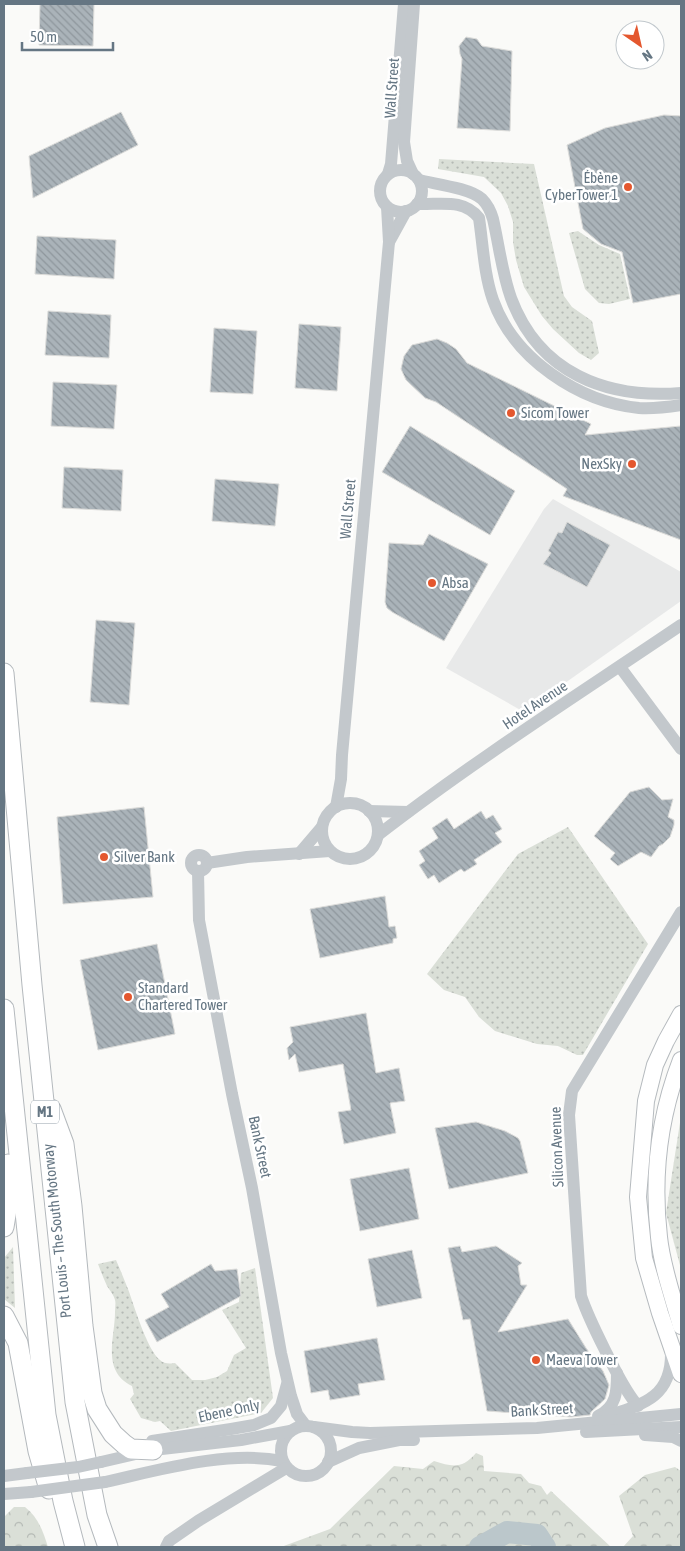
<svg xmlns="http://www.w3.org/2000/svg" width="685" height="1551" viewBox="0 0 685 1551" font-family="'Asap Condensed',sans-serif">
	<defs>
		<pattern id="grass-dots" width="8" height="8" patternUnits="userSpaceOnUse" patternTransform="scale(1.25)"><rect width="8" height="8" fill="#dadfd7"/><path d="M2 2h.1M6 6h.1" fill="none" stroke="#b4b9b4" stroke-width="1.8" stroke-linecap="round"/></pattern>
		<pattern id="forest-crowns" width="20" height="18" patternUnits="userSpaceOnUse" patternTransform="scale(1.25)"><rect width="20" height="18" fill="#dadfd7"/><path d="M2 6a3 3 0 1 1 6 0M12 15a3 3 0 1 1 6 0" fill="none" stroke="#b4b9b4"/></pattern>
		<pattern id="building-back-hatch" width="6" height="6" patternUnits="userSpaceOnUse" patternTransform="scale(1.25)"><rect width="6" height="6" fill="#aab3b9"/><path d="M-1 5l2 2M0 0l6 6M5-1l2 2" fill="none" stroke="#8e969c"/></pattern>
	</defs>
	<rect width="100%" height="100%" fill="#fafaf8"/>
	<polygon fill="#e8e9e9" points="553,499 681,572 681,601 524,712 446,668 544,509"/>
	<g fill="url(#grass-dots)">
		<polygon points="439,159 534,164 564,296 572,307 592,321 599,353 591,360 579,353 553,329 542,316 524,287 516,260 513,242 513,222 508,206 501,193 484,177 438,169"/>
		<polygon points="578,231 599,245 620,254 630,299 609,304 599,303 585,289 569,233"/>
		<polygon points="568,827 648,944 583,1055 577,1055 558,1046 537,1044 495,1031 479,1017 465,997 444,990 427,974 518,854"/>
		<polygon points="681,1116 681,1269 666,1213"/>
		<polygon points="13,1247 15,1308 4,1299 4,1258"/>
		<path d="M116 1260C120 1269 124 1279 128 1289 134 1305 147 1350 160 1360 164 1364 170 1364 175 1363L192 1380H205L217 1377 227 1371 234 1355 246 1348 222 1310 239 1302 241 1273 255 1268 273 1398 261 1413 171 1431 160 1421 155 1422 141 1418 130 1399 134 1394 132 1386C101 1371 115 1338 115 1312 115 1308 116 1303 115 1300 114 1295 110 1291 107 1286 104 1279 101 1272 98 1264Z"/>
	</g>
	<g fill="url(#forest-crowns)">
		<path d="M476 1453 483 1456 484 1471 521 1474 529 1483 541 1486 547 1495 551 1491 611 1547H281L330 1529 394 1466 423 1469 434 1461C453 1467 462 1469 476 1453Z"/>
		<polygon points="675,1467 681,1471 681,1547 623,1547 633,1536 619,1496 645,1475"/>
		<path d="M14 1507H25C38 1517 43 1531 48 1547H4V1517Z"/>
	</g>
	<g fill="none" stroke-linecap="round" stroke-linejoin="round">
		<polyline stroke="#bbc7cb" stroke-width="22" points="480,1547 507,1532 537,1535 545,1547"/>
	</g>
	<g fill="url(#building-back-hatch)" stroke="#dcdcda">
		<polygon points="40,4 94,4 93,46 39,45"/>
		<polygon points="466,37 477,39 482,46 512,51 510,131 457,128 462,59 460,54 459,46"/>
		<polygon points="121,112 138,145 33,198 29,156"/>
		<polygon points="664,115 681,116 681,294 633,303 622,252 601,244 583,229 567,145 605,128"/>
		<polygon points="37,236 116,240 114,279 35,274"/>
		<polygon points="48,311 111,315 109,358 45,355"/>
		<polygon points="299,324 341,327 337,391 295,388"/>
		<polygon points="214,328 257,331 253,394 210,392"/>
		<polygon points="437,339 447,343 456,349 467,363 591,424 585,435 681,426 681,540 563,496 567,489 436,402 425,398 406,380 401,369 404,356 412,345"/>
		<polygon points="53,382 117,385 114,429 51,426"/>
		<polygon points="410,426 515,491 490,535 382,472"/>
		<polygon points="64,467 123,470 121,511 62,508"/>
		<polygon points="215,479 279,484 275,526 212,521"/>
		<polygon points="567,522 610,545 587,587 543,564 551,553 548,551 558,532 562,533"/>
		<polygon points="429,534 488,564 444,641 392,612 387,608 385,602 389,543 423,545"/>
		<polygon points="96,620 135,623 129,705 90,702"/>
		<polygon points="649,787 662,800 673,799 668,817 674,820 674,825 670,837 663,844 659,846 651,857 641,852 618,866 610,859 615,853 594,836 630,792"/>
		<polygon points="144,807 153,897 63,904 57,817"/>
		<polygon points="481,811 486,819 493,815 502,829 495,833 502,842 474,860 477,864 464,872 461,869 439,883 434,875 428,879 419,865 425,861 419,851 438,838 432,828 447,818 454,829"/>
		<polygon points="385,896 389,927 395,926 397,938 393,939 393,943 320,958 310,909"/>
		<polygon points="157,944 175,1034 98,1050 80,960"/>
		<polygon points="366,1013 376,1073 399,1068 405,1101 390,1103 396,1133 344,1144 338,1112 351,1110 343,1064 299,1072 295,1054 289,1060 287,1048 293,1042 290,1027"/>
		<polygon points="476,1122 505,1131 518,1138 520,1141 528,1173 449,1189 435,1128"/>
		<polygon points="409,1168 419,1219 360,1231 350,1179"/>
		<polygon points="460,1246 462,1252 496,1246 522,1263 518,1266 521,1285 527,1285 498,1332 568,1319 586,1348 603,1371 609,1385 605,1399 591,1412 590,1415 571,1417 487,1411 470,1319 463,1320 448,1248"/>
		<polygon points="412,1250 422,1298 377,1307 368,1259"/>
		<polygon points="211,1264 215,1271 237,1269 241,1296 157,1342 145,1320 169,1307 161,1294"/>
		<polygon points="377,1338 385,1380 358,1384 360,1395 330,1400 328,1390 311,1393 304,1351"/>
	</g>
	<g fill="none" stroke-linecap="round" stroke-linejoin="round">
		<defs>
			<g id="major">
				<polyline points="681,1014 666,1041 655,1065 646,1101 638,1197 644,1258 660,1313 681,1374"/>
				<path d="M681 1060C659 1117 652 1176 659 1237 662 1267 673 1297 681 1326"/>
			</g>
			<g id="highway">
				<polyline points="4,673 32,985 75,1402 97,1515 108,1547"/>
				<polyline points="4,1009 46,1415 63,1501 75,1547"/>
				<polyline points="51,1109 64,1144 72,1206 83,1326 92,1393 97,1409 113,1434 124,1444 131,1449 153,1450"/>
				<polyline points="4,1227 9,1197 8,1164"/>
				<polyline points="4,1316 18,1343 38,1451 49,1489"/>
			</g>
		</defs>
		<use href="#major" stroke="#b5babe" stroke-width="18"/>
		<use href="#highway" stroke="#b4b9bd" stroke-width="21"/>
		<g stroke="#c3c8cc" stroke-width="12">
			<circle cx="401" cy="191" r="21"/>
			<polyline points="388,174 391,164 404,4"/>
			<polyline points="413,174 407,161 404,142 414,4"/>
			<path d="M419 180C435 184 470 188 482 199 488 205 491 212 493 219 499 245 502 273 511 298 539 373 606 399 681 393"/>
			<path d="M417 204C440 205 463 198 479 218 483 245 484 274 493 300 514 359 579 402 639 408 653 409 668 407 681 405"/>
			<polyline points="389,242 406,211"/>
			<polyline points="620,667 681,749"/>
			<circle cx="350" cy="831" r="28"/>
			<polyline points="336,807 341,779 342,755 389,242 387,207"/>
			<polyline points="369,811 408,812"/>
			<path d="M378 835C475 760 579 694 681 625"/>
			<polyline points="299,854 322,827"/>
			<circle cx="199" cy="863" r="8"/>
			<polyline points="207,863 247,857 330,851"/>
			<polyline points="198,871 199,920 232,1094 252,1188 281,1353 291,1396 297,1414 306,1426"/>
			<path d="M638 1406C625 1391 617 1373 608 1356 598 1336 588 1317 581 1296L569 1115 572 1091 681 912"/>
			<path d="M598 1416C617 1407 617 1391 617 1373"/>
			<path d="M603 1417C641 1405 672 1399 671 1352"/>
			<circle cx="306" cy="1451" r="25"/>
			<polyline points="314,1427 352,1432 370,1433 537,1428 681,1414"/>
			<polyline points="586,1432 681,1427"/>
			<polyline points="645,1435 673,1437 681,1441"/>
			<polyline points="152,1441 231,1429 254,1425 271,1418 281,1406 287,1384"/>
			<polyline points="101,1462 153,1450 241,1440 290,1431"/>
			<polyline points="328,1462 359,1448 399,1440 414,1440"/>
			<polyline points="4,1476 27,1473"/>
			<path d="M105 1482C159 1470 228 1450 282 1461"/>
			<polyline points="4,1494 31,1492"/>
			<polyline points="166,1547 169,1541 198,1521 286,1468"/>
		</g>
		<use href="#major" stroke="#fff" stroke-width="16"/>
		<use href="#highway" stroke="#fff" stroke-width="19"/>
		<g stroke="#c3c8cc" stroke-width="12">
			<polyline points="27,1473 78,1467 101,1462"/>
			<polyline points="31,1492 105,1482"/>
		</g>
	</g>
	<g fill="#e4572e" stroke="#fff" stroke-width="2">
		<circle cx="628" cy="187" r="5"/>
		<circle cx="511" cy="413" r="5"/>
		<circle cx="632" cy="464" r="5"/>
		<circle cx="432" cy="583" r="5"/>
		<circle cx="104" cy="857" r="5"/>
		<circle cx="128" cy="997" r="5"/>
		<circle cx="536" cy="1360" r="5"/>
	</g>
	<g text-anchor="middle" stroke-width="5" stroke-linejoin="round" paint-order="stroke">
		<rect fill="#fff" stroke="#939fa8" stroke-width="1" x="31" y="1100.5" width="28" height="23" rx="4"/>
		<g font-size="14" font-weight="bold" fill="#657683">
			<text x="45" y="1117">M1</text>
		</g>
		<g font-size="15" fill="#657683" stroke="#fff">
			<text transform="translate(392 88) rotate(-86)" y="5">Wall Street</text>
			<text transform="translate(348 509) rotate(-85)" y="5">Wall Street</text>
			<text transform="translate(535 705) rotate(-34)" y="5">Hotel Avenue</text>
			<text transform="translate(260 1147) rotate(78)" y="5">Bank Street</text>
			<text transform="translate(557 1147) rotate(-92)" y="5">Silicon Avenue</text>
			<text transform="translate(57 1231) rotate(-96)" y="5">Port Louis – The South Motorway</text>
			<text transform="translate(542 1410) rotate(-3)" y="5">Bank Street</text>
			<text transform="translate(229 1411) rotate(-12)" y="5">Ebene Only</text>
		</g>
		<g font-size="15" fill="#657683" stroke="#fff" text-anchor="start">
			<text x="618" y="183" text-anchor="end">Ébène<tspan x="618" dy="17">CyberTower 1</tspan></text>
			<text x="521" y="418">Sicom Tower</text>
			<text x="622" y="469" text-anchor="end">NexSky</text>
			<text x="442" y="588">Absa</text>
			<text x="114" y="862">Silver Bank</text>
			<text x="138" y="993">Standard<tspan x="138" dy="17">Chartered Tower</tspan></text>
			<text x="546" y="1365">Maeva Tower</text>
		</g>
	</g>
	<rect width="685" height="1551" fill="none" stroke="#657683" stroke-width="10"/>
	<g transform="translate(640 45) rotate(146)"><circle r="24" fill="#ffffff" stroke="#c1c8cd"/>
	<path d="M0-4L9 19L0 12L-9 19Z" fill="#e4572e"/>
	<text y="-8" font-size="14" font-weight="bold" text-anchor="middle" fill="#657683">N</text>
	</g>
	<path d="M22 42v8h91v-8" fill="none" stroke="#657683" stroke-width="2.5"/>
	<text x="30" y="42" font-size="15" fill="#657683" stroke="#ffffff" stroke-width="4" paint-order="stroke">50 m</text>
</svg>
